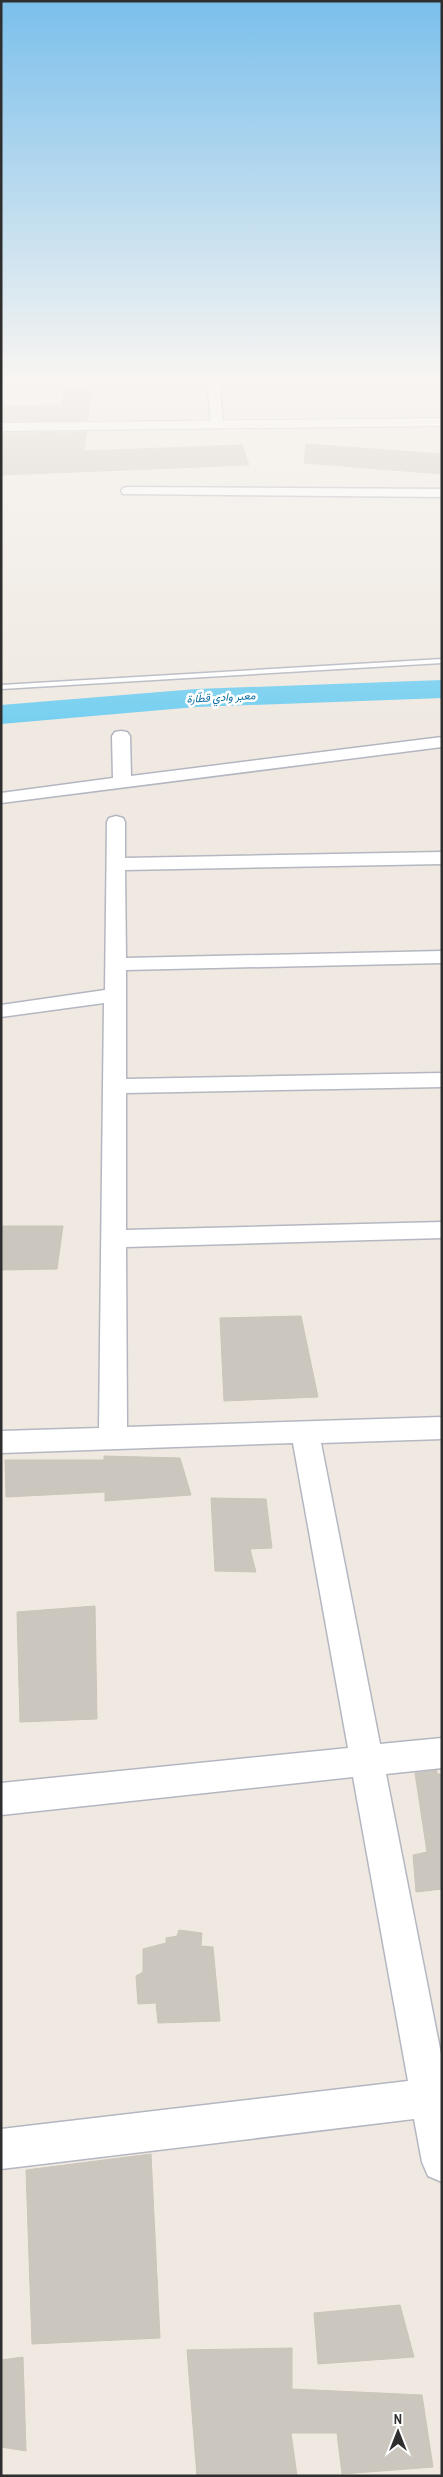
<svg xmlns="http://www.w3.org/2000/svg" width="443" height="2477" viewBox="0 0 443 2477" font-family="'Archivo Narrow',Vazirmatn,sans-serif">
	<rect width="100%" height="100%" fill="#efe9e1"/>
	<g fill="none" stroke-linecap="round" stroke-linejoin="round">
		<polygon fill="#75cff0" fill-rule="evenodd" points="442,680 442,698 196,707 1,724 1,705 196,689"/>
	</g>
	<g fill="#cbc7bf" stroke="#cbc5ba">
		<polygon points="65,386 76,390 91,390 88,420 1,421 1,406 62,405"/>
		<polygon points="87,432 84,451 242,445 249,465 1,475 1,433"/>
		<polygon points="306,444 442,454 442,474 304,463"/>
		<polygon points="1,1226 63,1226 57,1269 1,1270"/>
		<polygon points="301,1316 318,1397 224,1401 220,1318"/>
		<polygon points="104,1456 180,1458 191,1495 105,1501 105,1492 6,1497 5,1460 104,1460"/>
		<polygon points="211,1498 266,1499 272,1548 250,1549 256,1572 215,1571"/>
		<polygon points="95,1606 97,1719 20,1722 17,1612"/>
		<polygon points="437,1770 437,1774 442,1774 442,1889 416,1892 413,1855 427,1852 415,1773"/>
		<polygon points="179,1930 202,1933 201,1946 213,1947 220,2021 158,2023 156,2003 138,2004 136,1976 143,1972 143,1949 166,1943 166,1938 177,1936"/>
		<polygon points="151,2154 160,2338 32,2344 26,2170"/>
		<polygon points="400,2305 414,2357 318,2364 314,2313"/>
		<polygon points="292,2348 292,2389 422,2395 433,2467 342,2474 337,2433 291,2433 297,2476 197,2476 187,2350"/>
		<polygon points="23,2357 26,2451 1,2447 1,2360"/>
	</g>
	<g fill="none" stroke-linecap="round" stroke-linejoin="round">
		<defs>
			<polygon id="service" points="442,659 442,663 1,689 1,685"/>
			<g id="minor">
				<polygon points="207,379 219,379 223,424 217,428 211,424"/>
				<polygon points="128,487 442,489 442,497 123,494 121,491 123,488"/>
				<polygon points="121,731 127,732 130,736 131,776 442,737 442,747 1,803 1,793 113,778 112,736 115,732"/>
				<polygon points="116,816 123,818 125,822 125,858 442,852 442,864 125,870 126,958 442,951 442,963 126,970 126,1079 442,1073 442,1087 126,1093 126,1230 442,1222 442,1238 126,1247 127,1427 442,1417 442,1439 321,1443 380,1744 442,1738 442,1768 386,1774 442,2059 442,2182 428,2176 422,2162 414,2119 1,2169 1,2129 408,2081 353,1777 1,1815 1,1783 348,1748 293,1443 1,1453 1,1431 99,1428 104,1003 1,1017 1,1005 105,990 107,822 109,818"/>
			</g>
			<polygon id="tertiary" points="442,418 442,426 1,431 1,423"/>
		</defs>
		<use href="#service" stroke="#b4b7c1" stroke-width="3"/>
		<use href="#minor" stroke="#b4b7c1" stroke-width="3"/>
		<use href="#tertiary" stroke="#b4b7c1" stroke-width="2"/>
		<use href="#service" fill="#fff" fill-rule="evenodd"/>
		<use href="#minor" fill="#fff" fill-rule="evenodd"/>
		<use href="#tertiary" fill="#fff" fill-rule="evenodd"/>
	</g>
	<linearGradient id="sky" x2="0" y2="1"><stop stop-color="#7abfeb"/><stop offset="0.52" stop-color="#f8f5f2"/><stop offset="1" stop-color="#f8f5f2" stop-opacity="0"/></linearGradient>
	<rect width="443" height="726" fill="url(#sky)"/>
	<g text-anchor="middle" stroke-width="5" stroke-linejoin="round" paint-order="stroke">
		<g font-size="11" font-style="italic" fill="#0d6fa3" stroke="#fff">
			<text transform="translate(221 697) rotate(-3)" y="4">معبر وادي قطّارة</text>
		</g>
	</g>
	<rect width="443" height="2477" fill="none" stroke="#2e2e2e" stroke-width="5"/>
	<g transform="translate(398 2432)" stroke="#ffffff" stroke-width="4" paint-order="stroke">
	<path d="M0-4L9 19L0 12L-9 19Z" fill="#2e2e2e"/>
	<text y="-8" font-size="14" font-weight="bold" text-anchor="middle" fill="#2e2e2e">N</text>
	</g>
</svg>
